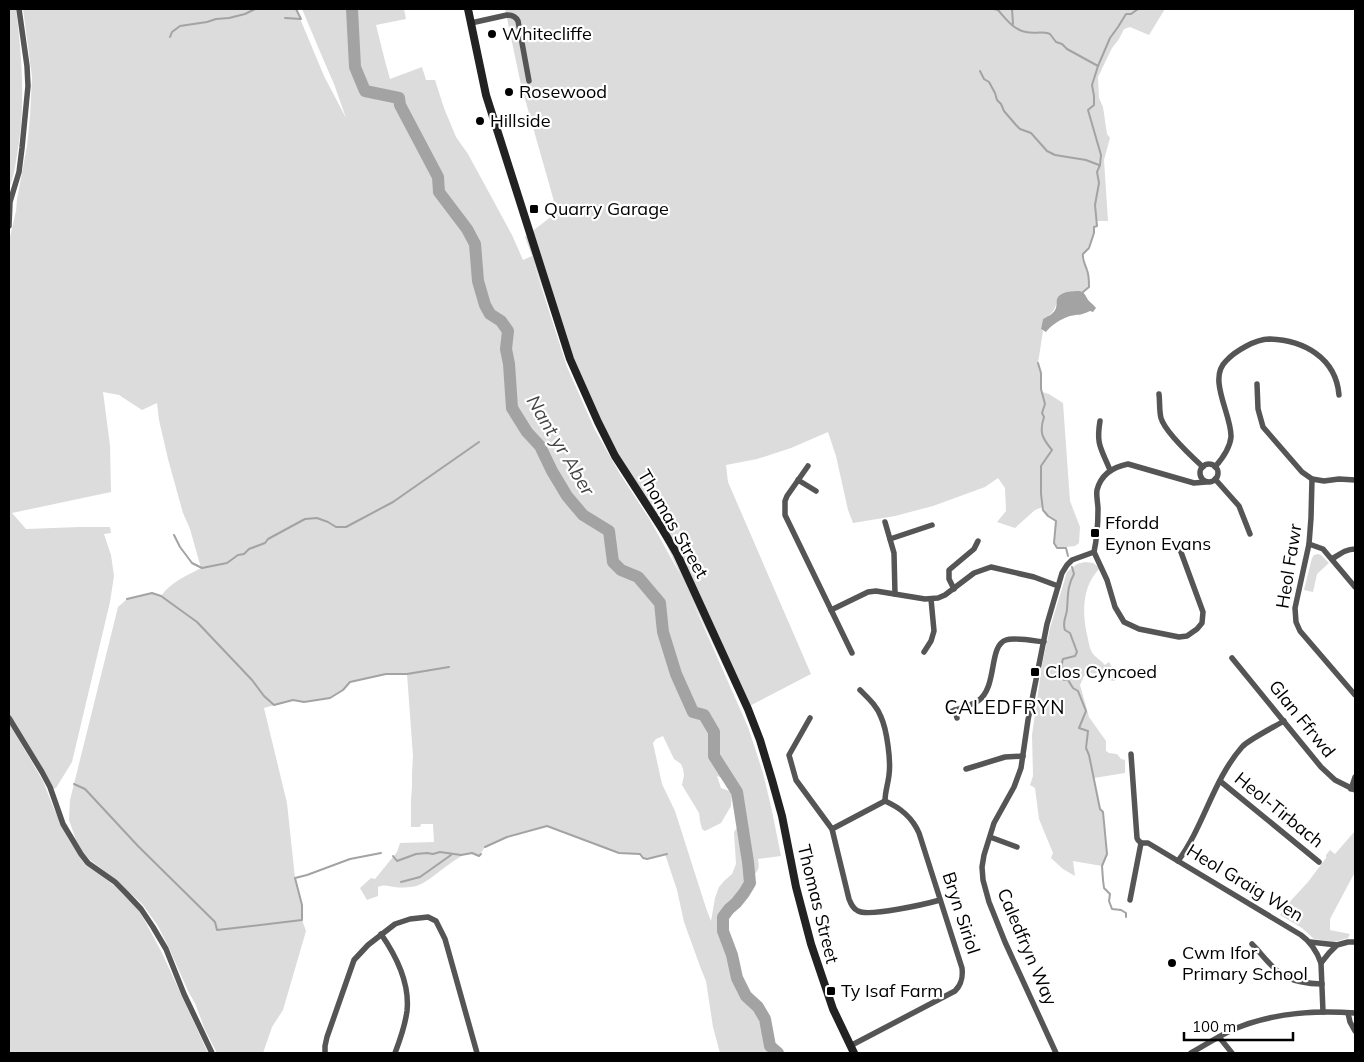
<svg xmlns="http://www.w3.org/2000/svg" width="1364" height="1062" viewBox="0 0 1364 1062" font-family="Mulish,sans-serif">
	<rect width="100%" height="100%" fill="#fff"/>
	<g fill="#dcdcdc" fill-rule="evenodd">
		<path d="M9 9H16C22 57 26 106 17 155 15 167 14 178 9 188Z"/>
		<path d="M23 9H296L324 76 346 118 334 84 324 61 302 9H404L406 19 376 25 385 61 390 79 422 67 426 80H435L444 108 456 137 468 154 512 235 523 260 532 256 525 237 557 212 521 85 505 9H1165L1149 35 1130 27 1124 29 1119 39 1112 48 1098 77 1099 98 1103 107 1107 134 1110 138 1104 160 1108 221H1097V226L1094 227V233L1089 248 1083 254 1082 259 1088 272 1089 287 1083 292 1080 291 1057 299C1056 310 1052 314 1043 319L1041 329 1043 331 1038 363 1041 373 1042 392 1049 394 1063 403 1070 501 1080 527 1079 543 1075 546 1057 548 1054 543 1056 521 1048 516 1043 507 1035 510 1015 528 997 522 1006 511 1005 488 998 478 985 487 933 506 895 516 853 523 848 510 836 456 828 432 791 448 757 459 726 465 728 482 811 674 744 709 691 598 748 727 763 773 772 811 781 856 758 859C760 869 758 872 750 878 750 887 742 897 736 904 731 908 725 912 723 918 720 932 728 943 732 955 737 969 737 982 745 995 751 1004 760 1007 765 1018 770 1033 765 1041 778 1053H720L713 1027 706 981 701 969 684 922 677 890 665 854 647 859 643 858 640 854 619 853 547 826 507 837 485 847 479 856C478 855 472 853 471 853 459 853 434 878 421 884 414 888 402 888 394 887 388 886 384 884 378 887V896L367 900 360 888 371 878 375 879 397 852 400 843 434 842 433 824H421L420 827H411V800L412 786V773L413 756 407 674H386L350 682 343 690 330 698 304 702 293 700 264 708 287 803 295 878 302 905V920L306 931 283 1010 272 1027 263 1053H217L205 1030 195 1003 189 993 169 948 158 926 143 905 122 885 89 859 83 852 76 840 69 820 70 800 118 607 127 599 152 593 161 596C172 581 186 576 201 568L190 529 183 513 168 459 159 420 157 403 142 410 119 395 103 392 110 445 111 492 12 513 26 529 79 527H110L111 533 104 534 111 555 114 576 110 602 72 762 56 788 53 789 9 713V241L16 211 17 199 27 146 30 117 32 77ZM533 261 575 381 612 457 663 537 681 576 650 520 620 474 595 430 567 367ZM663 736 674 759 681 764 683 769 684 775 682 785 699 813 700 821 702 829 705 831 721 823 731 806 732 792 721 788 717 776 730 781 737 792 742 821 734 832 736 864 732 874 724 881 719 887 715 898 711 921 706 908 675 811 662 784 653 743 656 739Z"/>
		<polygon points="1318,554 1321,555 1329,563 1317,574 1313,592 1304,590 1312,558 1314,555"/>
		<path d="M1085 562 1093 563 1100 568C1081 587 1082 615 1088 639 1089 644 1090 650 1093 654 1096 658 1102 661 1105 665L1109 662 1114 671 1115 681C1105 680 1098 674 1088 672L1084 676 1080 685 1089 717 1106 741V751L1109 753 1117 754 1121 759 1125 760V773L1094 778 1100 808 1103 812 1107 854 1102 866 1073 861 1075 876 1063 869 1051 858 1053 853 1039 819 1035 788 1030 785 1033 776 1032 735 1042 665 1050 628 1067 572 1077 564Z"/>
		<polygon points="9,723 43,781 54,809 68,838 83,861 122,892 137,908 146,923 162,953 208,1053 9,1053"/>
		<polygon points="1355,831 1355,872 1330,919 1330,930 1350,934 1348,938 1334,942 1314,939 1302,928 1280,915 1285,907 1308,882 1326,858 1326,855 1330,850 1335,854"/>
	</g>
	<path fill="#a3a3a3" d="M1080 291C1086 293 1085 296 1089 301 1091 303 1094 305 1096 308L1093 312 1090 311C1080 316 1079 314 1070 316 1061 319 1051 325 1046 332L1041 329 1043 319C1048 316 1054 314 1056 308 1057 305 1056 302 1057 299 1060 291 1073 291 1080 291Z"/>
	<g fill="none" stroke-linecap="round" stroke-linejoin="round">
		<g stroke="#a3a3a3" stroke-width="2">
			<path d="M994 9 998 10C1006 19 1014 30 1026 32 1034 34 1042 31 1050 34L1056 42 1062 44 1067 49 1098 66"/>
			<polyline points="1012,9 1013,24"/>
			<polyline points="285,18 301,19 296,9"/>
			<polyline points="170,37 172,32 180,26 207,22 216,19 229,18 245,14 255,9"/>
			<polyline points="980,71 984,79 989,82 995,93 997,100 1001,104 1004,111 1016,125 1020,129 1031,133 1047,151 1055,155 1086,160 1099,165"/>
			<path d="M1083 292 1089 287C1089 281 1089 275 1087 270 1085 264 1082 260 1083 254L1089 248 1094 233V227L1097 226 1095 205 1099 183 1097 172 1100 165 1101 155 1088 110 1094 105V96L1092 85 1098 66 1110 38 1118 27 1126 14H1131L1138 9"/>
			<path d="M1038 363 1041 373V389L1045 404 1042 413 1044 417C1039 432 1042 438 1052 450L1041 466V494L1043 510 1048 516 1056 521 1054 543 1057 548H1066L1068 556"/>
			<polyline points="174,535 180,547 192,563 202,568 227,563 238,555 244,554 249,549 265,543 268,539 305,519 317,518 328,522 336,527 346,527 393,502 479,442"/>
			<path d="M1072 567 1074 574C1067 586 1068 597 1067 610 1066 618 1062 622 1065 630L1070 633 1077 652 1075 656 1063 659C1060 666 1064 673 1064 680H1068L1073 688 1078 691 1086 711 1079 728 1088 731 1086 748 1089 755 1100 809 1103 812 1107 854 1102 866 1103 880 1104 888 1110 894 1109 901 1112 909 1121 910 1126 913V917"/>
			<polyline points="127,599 152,593 161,596 197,622 252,680 264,696 274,705 293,700 304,702 330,698 343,690 350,682 386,674 407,674 449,667"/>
			<polyline points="74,784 85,789 138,846 215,922 217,930 302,920 302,905 295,878 307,875 350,859 381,853"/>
			<polyline points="485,847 507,837 547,826 619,853 640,854 643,858 647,859 667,854"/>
			<polyline points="393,856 397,861 416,854 427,853 433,854 440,852 461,855 472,853 479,856 481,854"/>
			<polyline points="401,882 420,877 451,855"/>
		</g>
		<polyline stroke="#a3a3a3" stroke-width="12" points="352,9 355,67 365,91 399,98 400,105 438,177 439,192 467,229 475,244 478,281 485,305 490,314 501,321 508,331 506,349 509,364 512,408 527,432 540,446 552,471 567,496 583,515 609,531 613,562 621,570 638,577 660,603 663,632 676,674 693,712 704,715 714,732 714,756 737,792 748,862 750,883 744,893 736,903 729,909 723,917 723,931 732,955 737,978 746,996 758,1007 765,1019 770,1046 778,1053"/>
		<g stroke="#555" stroke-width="5.5">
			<path d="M471 23 507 15C512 15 516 17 518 21L529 81"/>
			<polyline points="9,226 10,202 19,172 22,148 28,86 27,66 19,9"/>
			<polyline points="1257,384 1258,409 1263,427 1302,472 1312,479 1324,481 1339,479 1355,480"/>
			<path d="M1159 394C1160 402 1159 410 1161 418 1165 432 1191 456 1203 467"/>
			<path d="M1100 421C1096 445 1101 448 1110 470"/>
			<circle cx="1209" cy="473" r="9"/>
			<polyline points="808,466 787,496 785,501 785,515 852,653"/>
			<path d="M1215 467C1222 459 1230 448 1231 437 1232 415 1207 379 1226 361 1235 351 1256 339 1269 339 1304 340 1336 358 1339 395"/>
			<polyline points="1215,479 1239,506 1250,534"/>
			<polyline points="1312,479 1311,518 1309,544 1295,608 1296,622 1300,631 1355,695"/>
			<polyline points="798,480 816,491"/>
			<polyline points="885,522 894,553 895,594"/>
			<polyline points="890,539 932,525"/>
			<polyline points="1309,544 1323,549 1355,587"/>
			<polyline points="1094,552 1107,580 1115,607 1124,622 1139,629 1179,637 1187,636 1197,629 1202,623 1203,612 1178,544"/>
			<path d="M1094 552C1097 538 1098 523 1098 509 1098 503 1096 496 1097 490 1101 474 1113 467 1128 464L1194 483 1206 482"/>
			<path d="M1332 559C1340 554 1346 549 1355 549"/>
			<polyline points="954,589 949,579 949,570 974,549 978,541"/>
			<polyline points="831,610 868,592 876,591 925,599 938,598 945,595 974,573 991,567 1034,577 1058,586"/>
			<polyline points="924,652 931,641 934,631 931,599"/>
			<polyline points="1232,658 1321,767 1335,780 1355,790"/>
			<path d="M860 690C868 698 877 706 881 717 887 730 891 761 889 775 888 784 885 792 885 801"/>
			<polyline points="955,710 957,718"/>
			<path d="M950 712C958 709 972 705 978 701 998 687 988 646 1006 640 1014 637 1035 641 1044 642"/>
			<polyline points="9,718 42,772 50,787 63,824 81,854 88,863 115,882 126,893 141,909 153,927 166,949 184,994 212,1053"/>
			<path d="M810 718 789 755 796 780 832 829 849 899C851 904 853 909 858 911 869 917 926 904 940 900"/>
			<polyline points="966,769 1005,757 1023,756"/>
			<polyline points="1220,781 1319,862"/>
			<polyline points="1351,789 1355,777"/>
			<polyline points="832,829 885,801"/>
			<polyline points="990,837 1017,847"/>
			<path d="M1141 843H1148L1301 935C1311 942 1317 952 1321 963"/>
			<path d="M1178 861C1204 826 1213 780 1242 747 1248 740 1274 727 1284 721"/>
			<polyline points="1130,900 1141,843 1138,840 1137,838 1131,754"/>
			<path d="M381 934C397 957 410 983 407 1011 405 1026 400 1040 395 1053"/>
			<polyline points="1310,942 1337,945"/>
			<path d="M1252 944C1261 953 1269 965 1280 973 1290 981 1309 984 1322 984"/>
			<polyline points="1323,1012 1321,963 1329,953 1337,945 1348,942 1355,942"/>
			<polyline points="1348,1013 1350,1022 1355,1031"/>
			<polyline points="1219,1037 1232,1053"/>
			<path d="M850 1046 955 991C962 984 963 977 962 968L919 833C912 817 901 808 885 801"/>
			<polyline points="325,1053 325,1046 327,1037 354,960 368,945 395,924 410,919 428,917 436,921 445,939 477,1053"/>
			<polyline points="1056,1053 1005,942 989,902 983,880 982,867 984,855 994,823 1014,787 1021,768 1028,720 1047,624 1062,573 1067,565 1072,560 1094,552"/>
			<path d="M1191 1053C1205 1045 1219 1036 1234 1029 1272 1013 1315 1010 1355 1013"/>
		</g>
		<polyline stroke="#222" stroke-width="8" points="468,9 486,95 570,359 598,422 615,456 661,527 677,554 748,709 760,740 772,780 782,816 796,887 811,944 833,1009 854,1053"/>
	</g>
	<g fill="#000" stroke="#fff" stroke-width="2">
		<circle cx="492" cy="34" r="5"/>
		<circle cx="509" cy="92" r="5"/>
		<circle cx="480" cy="121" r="5"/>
		<rect x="529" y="204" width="10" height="10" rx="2.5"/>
		<rect x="1090" y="528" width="10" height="10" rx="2.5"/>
		<rect x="1030" y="667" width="10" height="10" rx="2.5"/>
		<circle cx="1172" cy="963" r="5"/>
		<rect x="826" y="986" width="10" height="10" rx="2.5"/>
	</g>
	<g text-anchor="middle" stroke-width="4.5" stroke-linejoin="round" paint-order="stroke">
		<g font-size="18" fill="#000" stroke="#fff" text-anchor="start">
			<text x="502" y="40">Whitecliffe</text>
			<text x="519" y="98">Rosewood</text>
			<text x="490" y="127">Hillside</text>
			<text x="544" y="215">Quarry Garage</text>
			<text x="1105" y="529">Ffordd<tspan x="1105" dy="21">Eynon Evans</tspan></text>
			<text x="1045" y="678">Clos Cyncoed</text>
			<text x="1182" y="959">Cwm Ifor<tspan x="1182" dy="21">Primary School</tspan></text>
			<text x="841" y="997">Ty Isaf Farm</text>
		</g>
		<g font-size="18" fill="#000" stroke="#fff">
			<text transform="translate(673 524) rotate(60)" y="6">Thomas Street</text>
			<text transform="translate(1289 566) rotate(-81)" y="6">Heol Fawr</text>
			<text transform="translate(1302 719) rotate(51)" y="6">Glan Ffrwd</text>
			<text transform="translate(1279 810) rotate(39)" y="6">Heol-Tirbach</text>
			<text transform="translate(1245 883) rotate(31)" y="6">Heol Graig Wen</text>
			<text transform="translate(818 904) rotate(76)" y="6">Thomas Street</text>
			<text transform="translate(961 913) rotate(72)" y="6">Bryn Siriol</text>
			<text transform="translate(1027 947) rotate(67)" y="6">Caledfryn Way</text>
		</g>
		<g font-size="19" font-style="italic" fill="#444" stroke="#fff">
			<text transform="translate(561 445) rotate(59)" y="7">Nant yr Aber</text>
		</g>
		<g font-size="19" letter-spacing="1" fill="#000" stroke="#fff">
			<text x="1005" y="714">CALEDFRYN</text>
		</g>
	</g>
	<rect width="1364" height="1062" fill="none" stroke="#000000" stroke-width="20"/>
	<path d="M1184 1032v8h109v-8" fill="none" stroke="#000000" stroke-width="2.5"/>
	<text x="1192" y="1032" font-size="15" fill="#000000" stroke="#ffffff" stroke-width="4" paint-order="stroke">100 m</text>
</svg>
